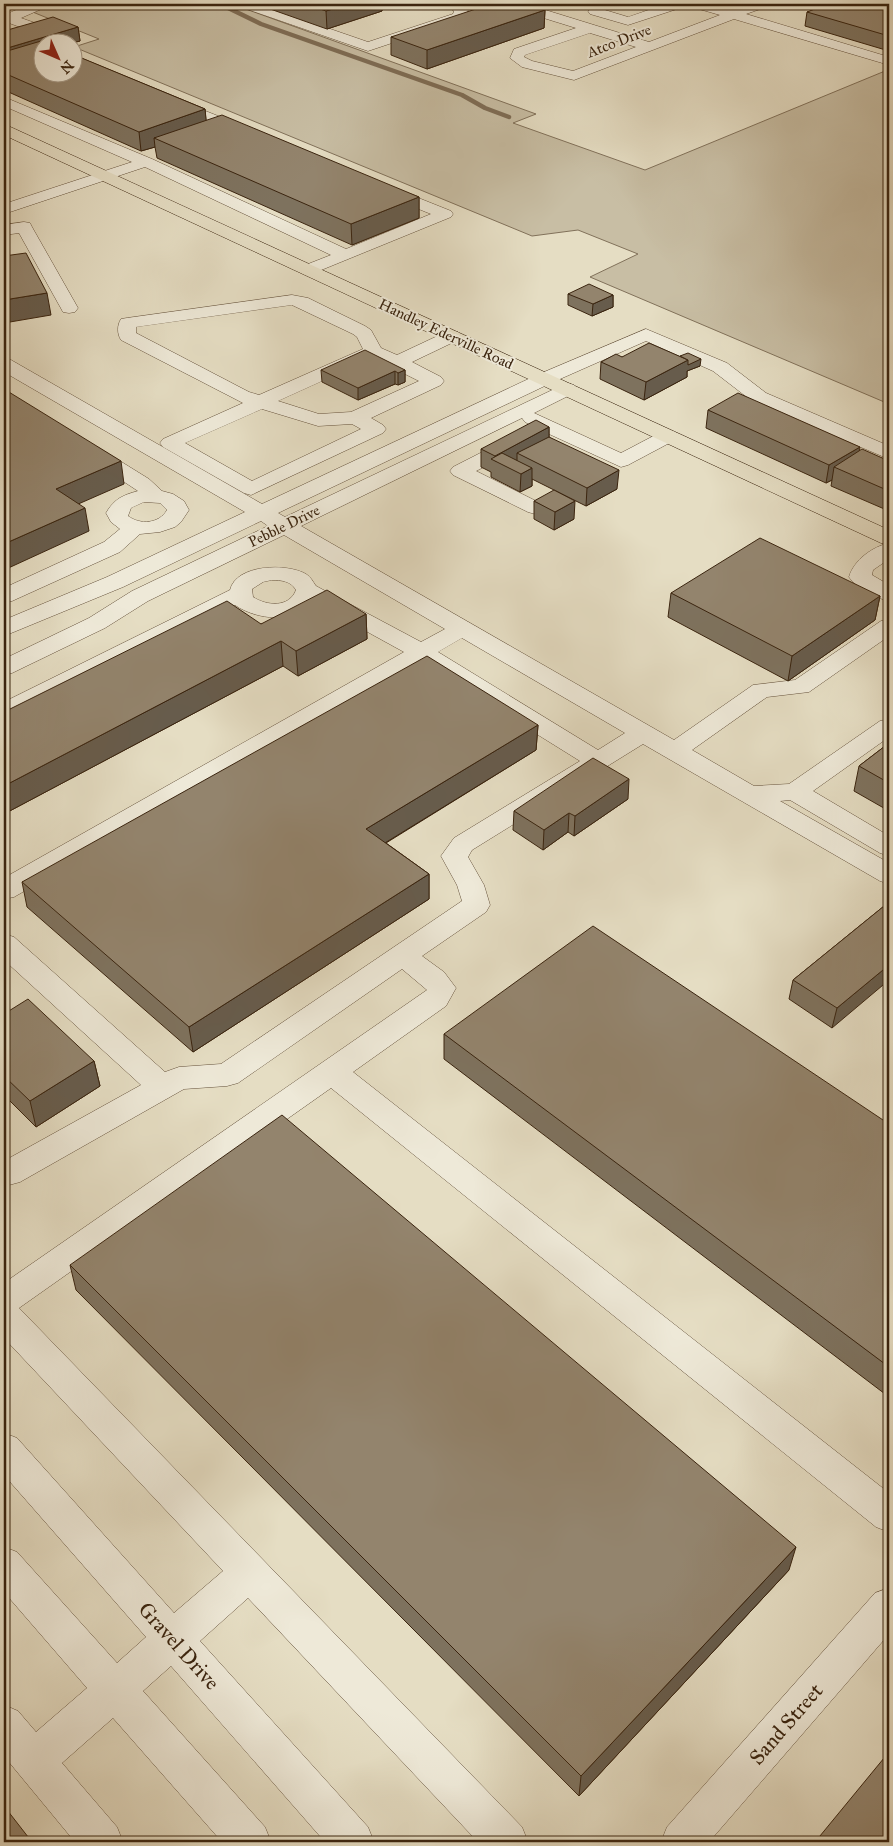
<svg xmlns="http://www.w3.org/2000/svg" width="893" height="1846" viewBox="0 0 893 1846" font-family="'IM FELL Great Primer',serif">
	<rect width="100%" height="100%" fill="#e5ddc3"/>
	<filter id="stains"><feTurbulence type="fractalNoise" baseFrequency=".004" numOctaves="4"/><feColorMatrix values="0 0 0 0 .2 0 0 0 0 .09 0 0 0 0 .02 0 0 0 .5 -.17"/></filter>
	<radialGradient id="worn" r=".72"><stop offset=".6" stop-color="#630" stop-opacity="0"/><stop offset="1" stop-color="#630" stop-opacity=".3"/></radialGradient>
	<polygon fill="#c8bea4" stroke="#81715a" points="13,4 232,4 536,114 513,123 645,170 885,71 889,73 889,404 590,277 638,254 578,230 532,236 74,47 99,39"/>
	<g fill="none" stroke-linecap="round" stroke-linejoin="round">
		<polyline stroke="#7e6d56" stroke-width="4.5" points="220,4 261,24 462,95 485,108 509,117"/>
		<defs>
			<g id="minor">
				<polygon points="30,4 48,4 46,7 21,18 38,24 40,27 38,30 4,40 4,32 20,27 9,23 4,24 4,12 9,13"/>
				<polygon points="239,4 258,4 368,42 453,14 454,11 444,4 459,4 468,10 464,19 368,51 241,7"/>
				<path d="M506 4H526L649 42 720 15 692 7 691 4H710L733 10 750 4H767L766 7 746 14 889 57V65L734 19 574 80 522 67 510 58 514 49 576 28 508 7ZM590 33 636 47 573 71 532 61 524 57 525 55Z"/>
				<polygon points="666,4 685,4 683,7 628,25 590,14 588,11 595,7 628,17"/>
				<polygon points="4,97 152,159 346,249 431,214 379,193 377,190 379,187 391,187 451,211 453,214 451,217 309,275 303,274 300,270 303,266 331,255 145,167 4,214 4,204 132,162 4,106"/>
				<polygon points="170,97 251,129 254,132 251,135 241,135 165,104 163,101 165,98"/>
				<polygon points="24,222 30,223 32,227 78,308 75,312 69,313 63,312 19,233 4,235 4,225"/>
				<path d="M292 295 308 298 365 326 371 330 381 348 397 355 446 332 452 331 458 332 461 336 458 340 412 362 441 377 444 381 441 385 371 418 383 425 386 429 383 433 251 495 244 493 163 447 160 443 163 439 243 403 121 340C117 334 117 325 121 319L127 318ZM292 305 353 334 357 337 363 349 259 395 249 392 136 333V327ZM373 358 419 381 351 412 319 414 278 401ZM262 409 318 426 352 424 361 429 252 481 185 443Z"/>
				<path d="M646 329 727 363 766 393 889 446V459L752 401 713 371 646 341 551 383 278 513 285 517 567 383 574 385 577 389 574 393 534 413 621 453 661 432 668 430 675 432 678 436 675 440 628 465 621 467 549 434 476 471 542 504 546 508 542 512 535 514 528 512 453 475 450 471 453 467 533 426 525 422 522 418 301 526 674 740 753 685 795 680 881 621 889 619V636L809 692 767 697 692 750 754 786 789 784 880 721 889 719V737L813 791 889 836V856L880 853 790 800 780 801 889 863V884L880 881 643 744 472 850 468 857 484 885 490 905 486 912 422 956 444 972 456 988 446 1006 353 1072 889 1493V1532L876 1527 331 1088 19 1308 522 1827 528 1842H478L248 1598 200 1641 368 1827 374 1842H325L171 1666 143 1691 265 1827 271 1842H222L113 1718 62 1763 117 1827 123 1842H75L4 1756V1705L18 1711 36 1732 87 1688 4 1592V1547L17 1552 117 1663 146 1637 4 1475V1433L17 1438 174 1613 223 1571 4 1338V1283L427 990 402 969 238 1083 227 1086 184 1089 20 1182 9 1185 4 1184V1161L141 1085 4 960V934L14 937 165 1072 179 1067 221 1064 462 901 457 885 441 856 454 838 580 761 421 662 14 897 4 899V878L404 652 313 602C294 624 257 620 235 605L13 716 4 718V702L230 590C236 564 287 563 306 574 311 577 313 582 316 586L421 642 445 629 284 535 148 601 105 628 12 673 4 675V659L89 618 132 591 268 526 261 521 123 587 4 636V620L107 577 245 512 4 372V358L11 360 262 504 537 375ZM272 580C281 580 291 581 296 590 289 608 267 606 253 597L252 589 263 582ZM462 638 625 733 598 750 438 652Z"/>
				<path d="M92 446 99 448 149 479 162 491 173 494 184 501 189 510 181 522 175 527 160 532 140 534 120 552 12 601 4 603V588L104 542 120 529 111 522 106 513C114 499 123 495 138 491L85 456 82 452 85 448ZM144 502 160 503 167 510C159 524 140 525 128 516L131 508Z"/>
				<path d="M889 543V559L873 570 872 575 889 585V601C876 598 856 588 849 577 854 560 872 547 889 543Z"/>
				<polygon points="889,1588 889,1634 709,1842 661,1842 667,1827 875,1593"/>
			</g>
			<polygon id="major" points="4,124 889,530 889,544 881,543 4,135"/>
		</defs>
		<use href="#minor" stroke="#65523c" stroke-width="1"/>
		<use href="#major" stroke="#3a240f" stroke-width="1"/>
		<use href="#minor" fill="#eee9d8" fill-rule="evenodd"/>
		<use href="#major" fill="#e5ddc3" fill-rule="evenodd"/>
	</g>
	<g fill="#7e725e" stroke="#3a240f">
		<polygon points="256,4 382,4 382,11 327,29"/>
		<polygon points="889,4 889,51 805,26 807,12"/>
		<polygon points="545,10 544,28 427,69 391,55 391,37"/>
		<polygon points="78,27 80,41 72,43 72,42 42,42 205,109 206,121 419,197 419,218 352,245 157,158 155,147 141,151 4,90 4,31"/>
		<polygon points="568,294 613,295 613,307 592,316 568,305"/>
		<polygon points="622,357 700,366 687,371 687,377 644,400 600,379 601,362"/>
		<polygon points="321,370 405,370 405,382 398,385 395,384 358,400 322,382"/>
		<polygon points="708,410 859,452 889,461 889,511 831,486 832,480 826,483 706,428"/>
		<polygon points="549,427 549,437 617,489 586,506 532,479 532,486 520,492 491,477 491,472 481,467 481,449"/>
		<polygon points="534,501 574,519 554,530 534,519"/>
		<polygon points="671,593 880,596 875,620 788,681 668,617"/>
		<polygon points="366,614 367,639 298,676 283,666 4,814 4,712 261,624"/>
		<polygon points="538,725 536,750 386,843 429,874 429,899 193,1052 27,907 22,882"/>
		<polygon points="889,743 889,811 854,791 859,766"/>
		<polygon points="628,799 574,836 568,832 543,850 513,830 514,811"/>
		<polygon points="889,902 832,1028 789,999 793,980"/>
		<polygon points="4,1014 94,1061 100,1086 36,1127 4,1095"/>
		<polygon points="444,1034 889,1124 889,1397 444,1059"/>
		<polygon points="70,1265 789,1570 579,1796 76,1290"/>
	</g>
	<g fill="#675c4c" stroke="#3a240f">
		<polygon points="349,4 382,4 382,11 327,29 326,11"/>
		<polygon points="545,10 544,28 427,69 427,50"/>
		<polygon points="78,27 80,41 72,43 72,42 42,42 4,64 4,49"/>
		<polygon points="205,109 207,129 154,138 155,147 141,151 139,132"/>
		<polygon points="419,197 419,218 352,245 351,224"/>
		<polygon points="47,293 51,315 4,323 4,300"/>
		<polygon points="613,295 613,307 592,316 593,304"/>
		<polygon points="701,359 700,366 687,371 687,377 644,400 646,382 688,360"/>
		<polygon points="405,370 405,382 398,385 398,373"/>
		<polygon points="395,371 395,384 358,400 358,388"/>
		<polygon points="549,427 549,445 517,453 517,462 495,461 495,456"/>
		<polygon points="860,447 857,465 834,467 832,480 826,483 829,465"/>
		<polygon points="121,461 124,484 60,512 56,489"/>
		<polygon points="532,468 532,486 520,492 521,474"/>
		<polygon points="619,470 617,489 586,506 587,488"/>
		<polygon points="575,501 574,519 554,530 555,512"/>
		<polygon points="85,508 89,531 4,570 4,544"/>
		<polygon points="880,596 875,620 788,681 792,656"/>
		<polygon points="366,614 367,639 298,676 296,651"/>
		<polygon points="281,641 283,666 4,814 4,786"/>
		<polygon points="538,725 536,750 367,854 366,829"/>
		<polygon points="629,779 628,799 574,836 575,816"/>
		<polygon points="569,813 568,832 543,850 544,830"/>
		<polygon points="429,874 429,899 193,1052 189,1027"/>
		<polygon points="889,965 889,980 832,1028 837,1008"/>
		<polygon points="94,1061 100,1086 36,1127 30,1101"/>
		<polygon points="796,1547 789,1570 579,1796 581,1776"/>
	</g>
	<g fill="#93846d" stroke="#3a240f">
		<polygon points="305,4 349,4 326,11"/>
		<polygon points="491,4 526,4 545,10 427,50 391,37"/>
		<polygon points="828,4 889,4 889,36 807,12"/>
		<polygon points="53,17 78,27 4,49 4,31"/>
		<polygon points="41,41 44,42 42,42 42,72 72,72 72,54 205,109 139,132 4,73 4,52"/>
		<polygon points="222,115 419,197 351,224 154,138"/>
		<polygon points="26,253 47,293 4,300 4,256"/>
		<polygon points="589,284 613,295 593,304 568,294"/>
		<polygon points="649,343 688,360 646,382 601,362 616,354 622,357"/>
		<polygon points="365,350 405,370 398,373 395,371 358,388 321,370"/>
		<polygon points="688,353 701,359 688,365 688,360 680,356"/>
		<polygon points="4,389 121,461 56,489 85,508 4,544"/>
		<polygon points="738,393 860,447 829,465 708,410"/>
		<polygon points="536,420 549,427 495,456 481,449"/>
		<polygon points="549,437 619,470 587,488 517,453"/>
		<polygon points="862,449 889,461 889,491 834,467"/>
		<polygon points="502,453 532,468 521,474 491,459"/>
		<polygon points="554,490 575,501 555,512 534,501"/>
		<polygon points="760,538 880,596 792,656 671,593"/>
		<polygon points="327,590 366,614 296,651 281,641 4,786 4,712 227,601 261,624"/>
		<polygon points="427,656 538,725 366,829 429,874 189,1027 22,882"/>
		<polygon points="889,743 889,783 859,766"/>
		<polygon points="593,758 629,779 575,816 569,813 544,830 514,811"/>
		<polygon points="889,902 889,965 837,1008 793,980"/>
		<polygon points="593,926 889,1124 889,1367 444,1034"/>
		<polygon points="28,999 94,1061 30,1101 4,1076 4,1014"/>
		<polygon points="282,1115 796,1547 581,1776 70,1265"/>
		<polygon points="889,1752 889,1842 815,1842"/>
		<polygon points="4,1806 32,1842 4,1842"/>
	</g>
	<g text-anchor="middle" stroke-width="4" stroke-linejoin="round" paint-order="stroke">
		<g font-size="15" fill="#3a240f" stroke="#eee9d8">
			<text transform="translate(619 41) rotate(-21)" y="5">Atco Drive</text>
			<text transform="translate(446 334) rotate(25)" y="5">Handley Ederville Road</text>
			<text transform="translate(284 526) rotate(-26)" y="5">Pebble Drive</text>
		</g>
		<g font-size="21" fill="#3a240f" stroke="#eee9d8">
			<text transform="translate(179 1646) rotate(48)" y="7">Gravel Drive</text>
			<text transform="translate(786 1724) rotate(-49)" y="7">Sand Street</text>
		</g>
	</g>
	<rect width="893" height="1846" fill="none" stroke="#e5ddc3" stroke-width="20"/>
	<rect x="5" y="5" width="883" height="1836" fill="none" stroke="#3a240f" stroke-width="2.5"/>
	<rect x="10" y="10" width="873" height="1826" fill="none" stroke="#3a240f"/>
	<g transform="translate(58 58) rotate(135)"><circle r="24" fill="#eee9d8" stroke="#a69a88"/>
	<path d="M0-4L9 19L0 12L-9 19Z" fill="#8f2418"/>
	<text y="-8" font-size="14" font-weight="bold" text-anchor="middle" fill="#3a240f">N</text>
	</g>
	<rect width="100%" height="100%" filter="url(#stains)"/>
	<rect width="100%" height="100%" fill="url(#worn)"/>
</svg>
